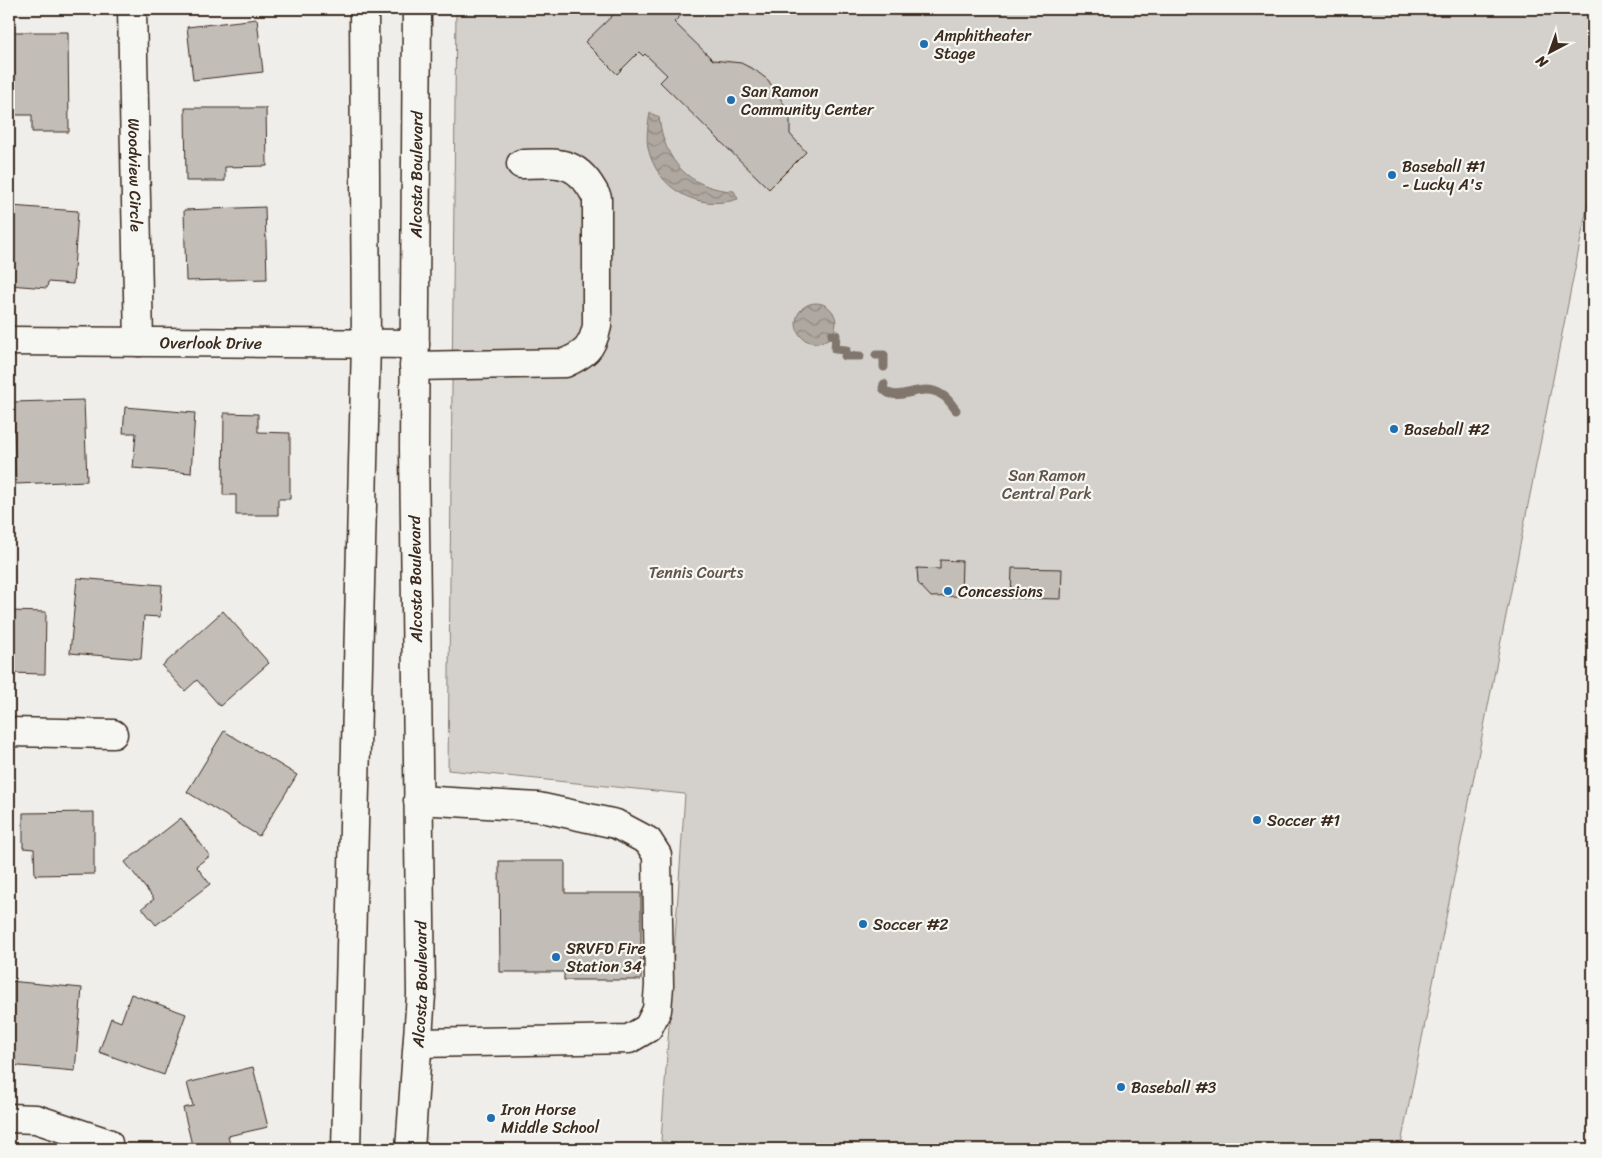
<svg xmlns="http://www.w3.org/2000/svg" width="1602" height="1158" viewBox="0 0 1602 1158" font-family="Sriracha,sans-serif">
	<defs>
		<pattern id="water-waves" width="16" height="10" patternUnits="userSpaceOnUse" patternTransform="scale(1.25)"><rect width="16" height="10" fill="#afa8a1"/><path d="M0 5q4-4 8 0t8 0" fill="none" stroke="#908983"/></pattern>
	</defs>
	<rect width="100%" height="100%" fill="#efeeea"/>
	<filter id="ink" filterUnits="userSpaceOnUse"><feTurbulence type="fractalNoise" baseFrequency=".02" numOctaves="2"/><feDisplacementMap in="SourceGraphic" scale="10" xChannelSelector="R" yChannelSelector="G"/><feConvolveMatrix kernelMatrix="1 2 1 2 8 2 1 2 1" color-interpolation-filters="sRGB"/></filter>
	<g filter="url(#ink)">
		<polygon fill="#d4d1cc" stroke="#887e75" points="456,9 1593,9 1593,178 1400,1149 698,1149 661,1141 685,794 448,770"/>
		<g fill="url(#water-waves)" stroke="#81766d">
			<path d="M650 113 659 117C664 161 689 189 734 191L738 199C698 212 657 189 648 148 646 137 648 124 650 113Z"/>
			<circle cx="816" cy="323" r="20"/>
		</g>
		<g fill="none" stroke-linecap="round" stroke-linejoin="round">
			<g stroke="#81766d" stroke-width="9">
				<polyline points="832,335 836,335 835,349 846,350 845,356 860,356"/>
				<polyline points="876,355 884,355 884,367"/>
				<path d="M884 384 883 388C895 406 921 380 942 395 948 398 952 405 956 410"/>
			</g>
		</g>
		<g fill="#c2bdb7" stroke="#3b2a1e">
			<polygon points="607,9 688,9 674,22 713,60 741,63 755,70 768,80 786,107 790,120 790,134 806,152 769,189 660,82 667,75 645,54 643,56 639,52 617,74 585,42 613,15"/>
			<polygon points="257,19 263,72 193,80 187,27"/>
			<polygon points="9,32 68,32 69,132 32,132 32,115 9,115"/>
			<polygon points="185,108 266,108 267,166 225,167 225,181 186,181"/>
			<polygon points="11,206 78,211 73,284 48,282 47,288 9,285"/>
			<polygon points="265,207 267,279 186,281 184,210"/>
			<polygon points="84,400 87,481 16,484 13,402"/>
			<polygon points="125,407 195,413 191,473 133,468 136,433 123,433"/>
			<polygon points="224,413 258,414 258,432 290,433 290,499 278,499 278,515 236,515 236,495 223,495"/>
			<polygon points="940,560 962,561 961,596 931,597 918,583 917,568 940,569"/>
			<polygon points="1012,568 1062,569 1061,599 1011,598"/>
			<polygon points="77,578 162,585 160,617 144,616 141,659 70,653"/>
			<polygon points="9,611 46,612 45,674 9,673"/>
			<polygon points="223,611 269,663 220,706 197,680 185,691 162,666"/>
			<polygon points="224,731 297,775 259,836 187,792"/>
			<polygon points="94,812 94,874 35,875 34,849 23,848 23,813"/>
			<polygon points="181,818 210,856 196,866 210,884 156,925 142,908 154,899 125,862"/>
			<polygon points="499,861 565,861 565,893 641,893 641,980 564,980 564,972 500,972"/>
			<polygon points="9,981 82,988 75,1071 9,1065"/>
			<polygon points="131,994 186,1014 164,1075 99,1052 111,1018 121,1022"/>
			<polygon points="253,1067 268,1127 228,1136 230,1145 212,1149 193,1149 183,1108 193,1106 187,1083"/>
		</g>
		<g fill="none" stroke-linecap="round" stroke-linejoin="round">
			<defs>
				<g id="minor">
					<path id="s1" d="M132 9 139 342"/>
					<path id="s2" d="M9 341 415 344"/>
					<path d="M414 366 565 363C585 354 592 349 597 326V198C578 159 560 163 521 164"/>
					<polyline points="9,732 113,734"/>
					<polyline points="418,1043 629,1039 648,1028 657,1010 659,986 657,855 648,841 616,824 538,807 418,800"/>
					<polyline points="9,1118 36,1119 108,1143"/>
				</g>
				<g id="major">
					<polyline points="346,1149 366,343 364,9"/>
					<path id="s3" d="M410 1149 421 995 414 449 417 9"/>
				</g>
			</defs>
			<use href="#minor" stroke="#3b2a1e" stroke-width="31"/>
			<use href="#major" stroke="#3b2a1e" stroke-width="31"/>
			<use href="#minor" stroke="#f6f6f2" stroke-width="28"/>
			<use href="#major" stroke="#f6f6f2" stroke-width="28"/>
		</g>
	</g>
	<g fill="#1f6fb2" stroke="#f6f6f2" stroke-width="2">
		<circle cx="924" cy="44" r="5"/>
		<circle cx="731" cy="100" r="5"/>
		<circle cx="1392" cy="175" r="5"/>
		<circle cx="1394" cy="429" r="5"/>
		<circle cx="948" cy="591" r="5"/>
		<circle cx="1257" cy="820" r="5"/>
		<circle cx="863" cy="924" r="5"/>
		<circle cx="556" cy="957" r="5"/>
		<circle cx="1121" cy="1087" r="5"/>
		<circle cx="491" cy="1118" r="5"/>
	</g>
	<g text-anchor="middle" stroke-width="4.5" stroke-linejoin="round" paint-order="stroke">
		<g font-size="16" fill="#3b2a1e" stroke="#f6f6f2" text-anchor="start">
			<text x="934" y="41">Amphitheater<tspan x="934" dy="18">Stage</tspan></text>
			<text x="741" y="97">San Ramon<tspan x="741" dy="18">Community Center</tspan></text>
			<text x="1402" y="172">Baseball #1<tspan x="1402" dy="18">- Lucky A's</tspan></text>
			<text x="1404" y="435">Baseball #2</text>
			<text x="958" y="597">Concessions</text>
			<text x="1267" y="826">Soccer #1</text>
			<text x="873" y="930">Soccer #2</text>
			<text x="566" y="954">SRVFD Fire<tspan x="566" dy="18">Station 34</tspan></text>
			<text x="1131" y="1093">Baseball #3</text>
			<text x="501" y="1115">Iron Horse<tspan x="501" dy="18">Middle School</tspan></text>
		</g>
		<g font-size="16" fill="#3b2a1e" stroke="#f6f6f2">
			<text dy="6" stroke="none"><textPath href="#s3" startOffset="975">Alcosta Boulevard</textPath></text>
			<text dy="6" stroke="none"><textPath href="#s1" startOffset="166">Woodview Circle</textPath></text>
			<text dy="6" stroke="none"><textPath href="#s2" startOffset="202">Overlook Drive</textPath></text>
			<text transform="translate(415 579) rotate(-91)" y="6">Alcosta Boulevard</text>
			<text dy="6" stroke="none"><textPath href="#s3" startOffset="165">Alcosta Boulevard</textPath></text>
		</g>
		<g font-size="16" fill="#61544a" stroke="#f6f6f2">
			<text x="1047" y="481">San Ramon<tspan x="1047" dy="18">Central Park</tspan></text>
			<text x="696" y="578">Tennis Courts</text>
		</g>
	</g>
	<rect width="1602" height="1158" fill="none" stroke="#f6f6f2" stroke-width="30"/>
	<rect x="15" y="15" width="1572" height="1128" fill="none" stroke="#3b2a1e" stroke-width="2" filter="url(#ink)"/>
	<g transform="translate(1550 52) rotate(221)" stroke="#f6f6f2" stroke-width="4" paint-order="stroke">
	<path d="M0-4L9 19L0 12L-9 19Z" fill="#3b2a1e"/>
	<text y="-8" font-size="14" font-weight="bold" text-anchor="middle" fill="#3b2a1e">N</text>
	</g>
</svg>
